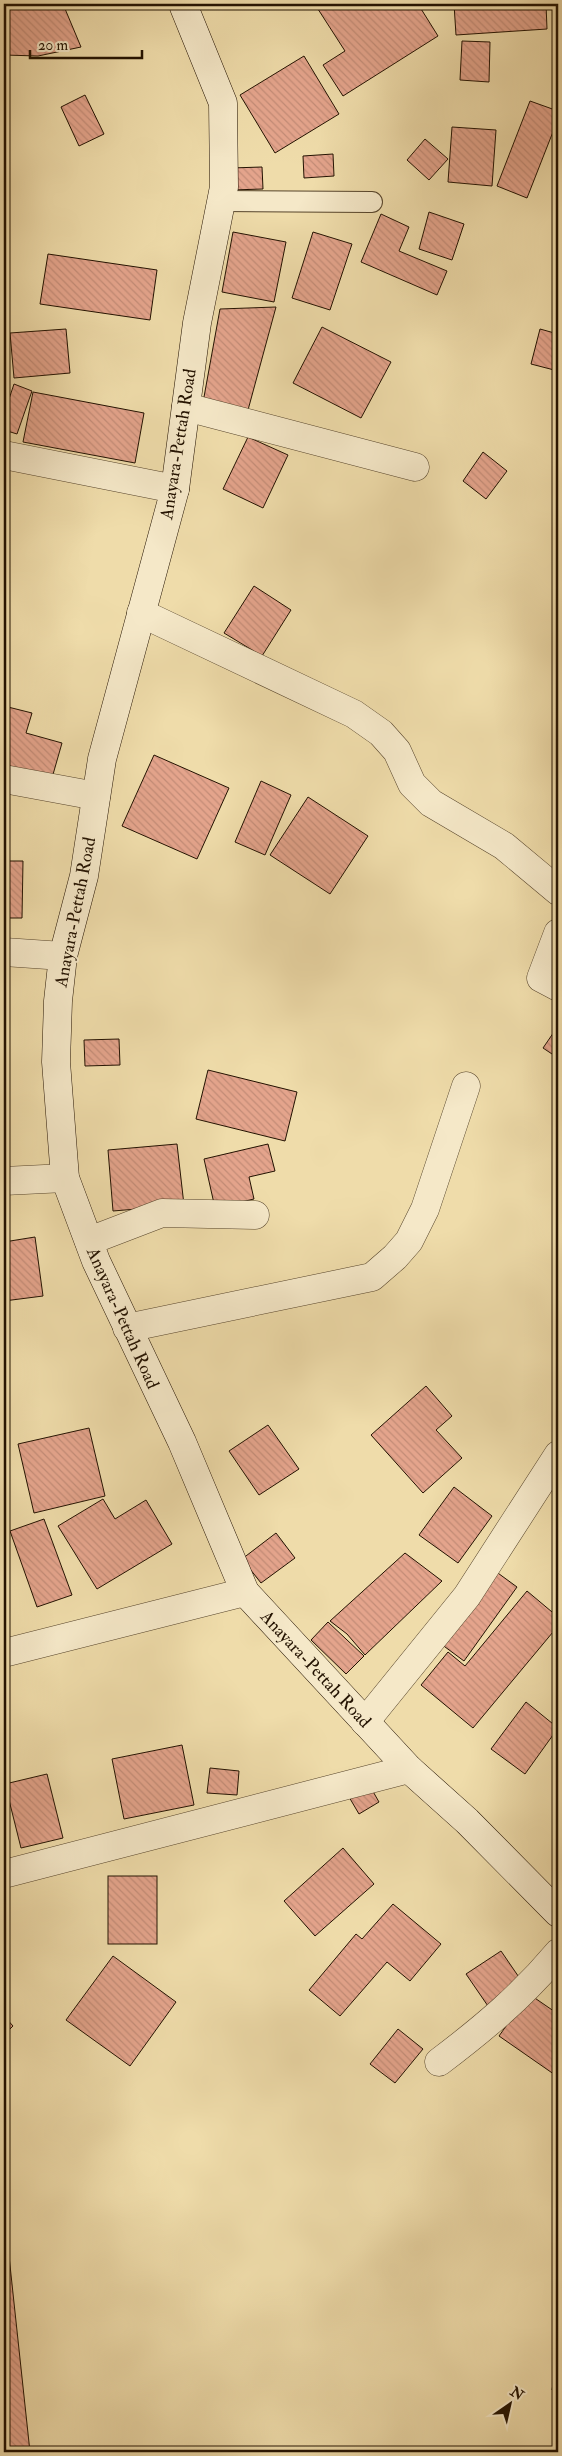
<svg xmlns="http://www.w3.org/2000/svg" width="562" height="2456" viewBox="0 0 562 2456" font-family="'IM FELL Double Pica',serif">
	<defs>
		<pattern id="building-back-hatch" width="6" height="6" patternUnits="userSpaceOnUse" patternTransform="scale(1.25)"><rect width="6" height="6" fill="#e4a48c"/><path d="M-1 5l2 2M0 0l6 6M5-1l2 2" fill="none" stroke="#c38c77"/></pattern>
	</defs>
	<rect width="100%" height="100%" fill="#efdcaa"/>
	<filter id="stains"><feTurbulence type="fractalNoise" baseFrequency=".004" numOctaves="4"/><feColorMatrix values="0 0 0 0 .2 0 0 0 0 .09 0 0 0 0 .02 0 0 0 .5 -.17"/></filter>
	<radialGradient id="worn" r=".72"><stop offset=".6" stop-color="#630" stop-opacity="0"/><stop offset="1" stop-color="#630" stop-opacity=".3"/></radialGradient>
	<g fill="url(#building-back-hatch)" stroke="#231201">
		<polygon points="4,4 63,4 81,47 38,56 4,55"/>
		<polygon points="320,4 418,4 438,36 343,96 323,65 345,51 316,6"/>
		<polygon points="454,4 546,4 547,29 456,35"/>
		<polygon points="462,41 490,42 489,82 460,80"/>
		<polygon points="304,56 339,114 275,153 240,95"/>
		<polygon points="85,95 104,134 79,146 61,107"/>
		<polygon points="530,101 558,111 558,119 527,198 497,186"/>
		<polygon points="452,127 496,130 492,186 448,182"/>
		<polygon points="425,139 448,159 429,180 407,160"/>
		<polygon points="333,154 334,176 304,178 303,156"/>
		<polygon points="262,167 263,189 232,190 231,168"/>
		<polygon points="429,212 464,224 452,260 419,249"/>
		<polygon points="381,214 409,227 399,251 447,271 437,295 361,262"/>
		<polygon points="233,232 286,242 274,302 222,292"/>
		<polygon points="313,232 352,244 330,310 292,298"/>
		<polygon points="48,254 157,270 150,320 40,304"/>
		<polygon points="276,307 248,410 202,408 220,309"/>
		<polygon points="322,327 391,362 361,418 293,383"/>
		<polygon points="66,329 70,373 14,378 10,333"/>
		<polygon points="540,329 558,334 558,371 531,364"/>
		<polygon points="14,384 32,391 17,434 4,430 4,414"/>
		<polygon points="33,392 144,413 135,463 23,442"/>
		<polygon points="248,437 288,455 263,508 223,489"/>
		<polygon points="483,452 507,471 486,499 463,481"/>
		<polygon points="254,586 291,610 262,656 224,633"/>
		<polygon points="4,706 32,713 26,733 62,743 50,785 4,773"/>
		<polygon points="154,755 229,788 197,859 122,826"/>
		<polygon points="261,781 291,795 265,855 235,842"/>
		<polygon points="308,797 368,836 330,894 270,855"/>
		<polygon points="4,861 23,861 22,918 4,918"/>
		<polygon points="558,1026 558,1058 543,1048"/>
		<polygon points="119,1039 120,1065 85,1066 84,1040"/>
		<polygon points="208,1070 297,1092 285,1141 196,1119"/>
		<polygon points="177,1144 184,1205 113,1211 108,1150"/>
		<polygon points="268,1144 275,1171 249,1177 254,1199 215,1208 204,1159"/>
		<polygon points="35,1237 43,1296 4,1301 4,1242"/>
		<polygon points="426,1386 452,1416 436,1430 462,1458 423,1493 371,1435"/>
		<polygon points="268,1425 299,1469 259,1495 229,1451"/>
		<polygon points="89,1428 105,1496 34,1513 18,1444"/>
		<polygon points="454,1487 492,1516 458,1563 419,1535"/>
		<polygon points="103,1499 115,1519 146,1500 172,1544 97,1589 58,1526"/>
		<polygon points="44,1519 72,1595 37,1607 10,1531"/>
		<polygon points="276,1533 295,1558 261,1583 242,1559"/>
		<polygon points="405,1553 442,1581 365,1655 347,1634 330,1621"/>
		<polygon points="491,1568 517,1587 464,1661 437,1641"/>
		<polygon points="527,1591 558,1617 558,1626 473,1728 421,1685 448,1652 465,1666"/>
		<polygon points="328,1622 364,1656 346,1674 311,1640"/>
		<polygon points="526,1702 558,1728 525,1774 491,1749"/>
		<polygon points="182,1745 194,1805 124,1819 112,1759"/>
		<polygon points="210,1768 239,1771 237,1795 207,1793"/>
		<polygon points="47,1774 63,1838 21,1848 5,1784"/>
		<polygon points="363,1774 379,1802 359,1814 342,1785"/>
		<polygon points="343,1848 374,1884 315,1936 284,1901"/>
		<rect x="108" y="1876" width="49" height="68"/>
		<polygon points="393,1904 441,1944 410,1981 387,1962 340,2016 309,1990 356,1934 362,1939"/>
		<polygon points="501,1951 525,1986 490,2009 466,1974"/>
		<polygon points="113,1956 176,2002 130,2066 66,2020"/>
		<polygon points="529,1994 558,2014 558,2077 499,2036"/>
		<polygon points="4,2016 13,2026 4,2035"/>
		<polygon points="398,2029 423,2049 395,2083 370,2064"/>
		<polygon points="4,2256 9,2256 30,2452 4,2452"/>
		<polygon points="558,2351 558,2391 552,2390"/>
	</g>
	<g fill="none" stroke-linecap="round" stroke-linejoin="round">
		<defs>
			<polyline id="service" points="221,201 372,202"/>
			<g id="minor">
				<polyline points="186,407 415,467"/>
				<polyline points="4,455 175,489"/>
				<polyline points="141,613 354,714 381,733 397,751 412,784 431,803 504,846 558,891"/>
				<polyline points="4,779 96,796"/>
				<polyline points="558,933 541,978 558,987"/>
				<polyline points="4,952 63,956"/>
				<polyline points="4,1181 65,1178"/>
				<polyline points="89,1241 162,1213 255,1215"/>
				<polyline points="127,1328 372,1277 395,1257 409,1241 425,1209 466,1086"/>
				<polyline points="4,1653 245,1592"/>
				<polyline points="365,1722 467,1596 558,1455"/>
				<polyline points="4,1874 409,1769"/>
				<path d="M439 2062C484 2028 522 1996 558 1953"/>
			</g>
			<polyline id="secondary" points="184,7 223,103 224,187 197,323 175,489 102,759 84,876 63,956 58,1001 56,1062 65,1178 96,1261 182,1442 245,1592 409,1769 467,1821 558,1913"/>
		</defs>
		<use href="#service" stroke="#56442b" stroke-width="22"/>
		<use href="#minor" stroke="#56442b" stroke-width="29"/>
		<use href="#secondary" stroke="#231201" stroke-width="29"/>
		<use href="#service" stroke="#f5e8c8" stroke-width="20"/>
		<use href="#minor" stroke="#f5e8c8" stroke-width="28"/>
		<use href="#secondary" stroke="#f5e8c8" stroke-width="28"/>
	</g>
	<g text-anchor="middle" stroke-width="4" stroke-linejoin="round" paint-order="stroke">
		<g font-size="18" fill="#231201" stroke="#f5e8c8">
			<text transform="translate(178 444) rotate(-81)" y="6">Anayara-Pettah Road</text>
			<text transform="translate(75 912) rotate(-79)" y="6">Anayara-Pettah Road</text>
			<text transform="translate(123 1318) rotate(66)" y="6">Anayara-Pettah Road</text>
			<text transform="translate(316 1669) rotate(47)" y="6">Anayara-Pettah Road</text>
		</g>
	</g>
	<rect width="562" height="2456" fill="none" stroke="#efdcaa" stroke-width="20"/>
	<rect x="5" y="5" width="552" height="2446" fill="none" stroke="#231201" stroke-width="2.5"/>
	<rect x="10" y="10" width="542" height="2436" fill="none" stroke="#231201"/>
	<g transform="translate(510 2404) rotate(34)" stroke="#f5e8c8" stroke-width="4" paint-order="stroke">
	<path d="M0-4L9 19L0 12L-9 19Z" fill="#231201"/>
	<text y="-8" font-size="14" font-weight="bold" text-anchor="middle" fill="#231201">N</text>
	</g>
	<path d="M30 50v8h112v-8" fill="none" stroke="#231201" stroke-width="2.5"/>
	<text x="38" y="50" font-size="15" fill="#231201" stroke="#f5e8c8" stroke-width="4" paint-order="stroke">20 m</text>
	<rect width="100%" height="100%" filter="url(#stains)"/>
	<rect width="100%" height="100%" fill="url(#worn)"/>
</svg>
